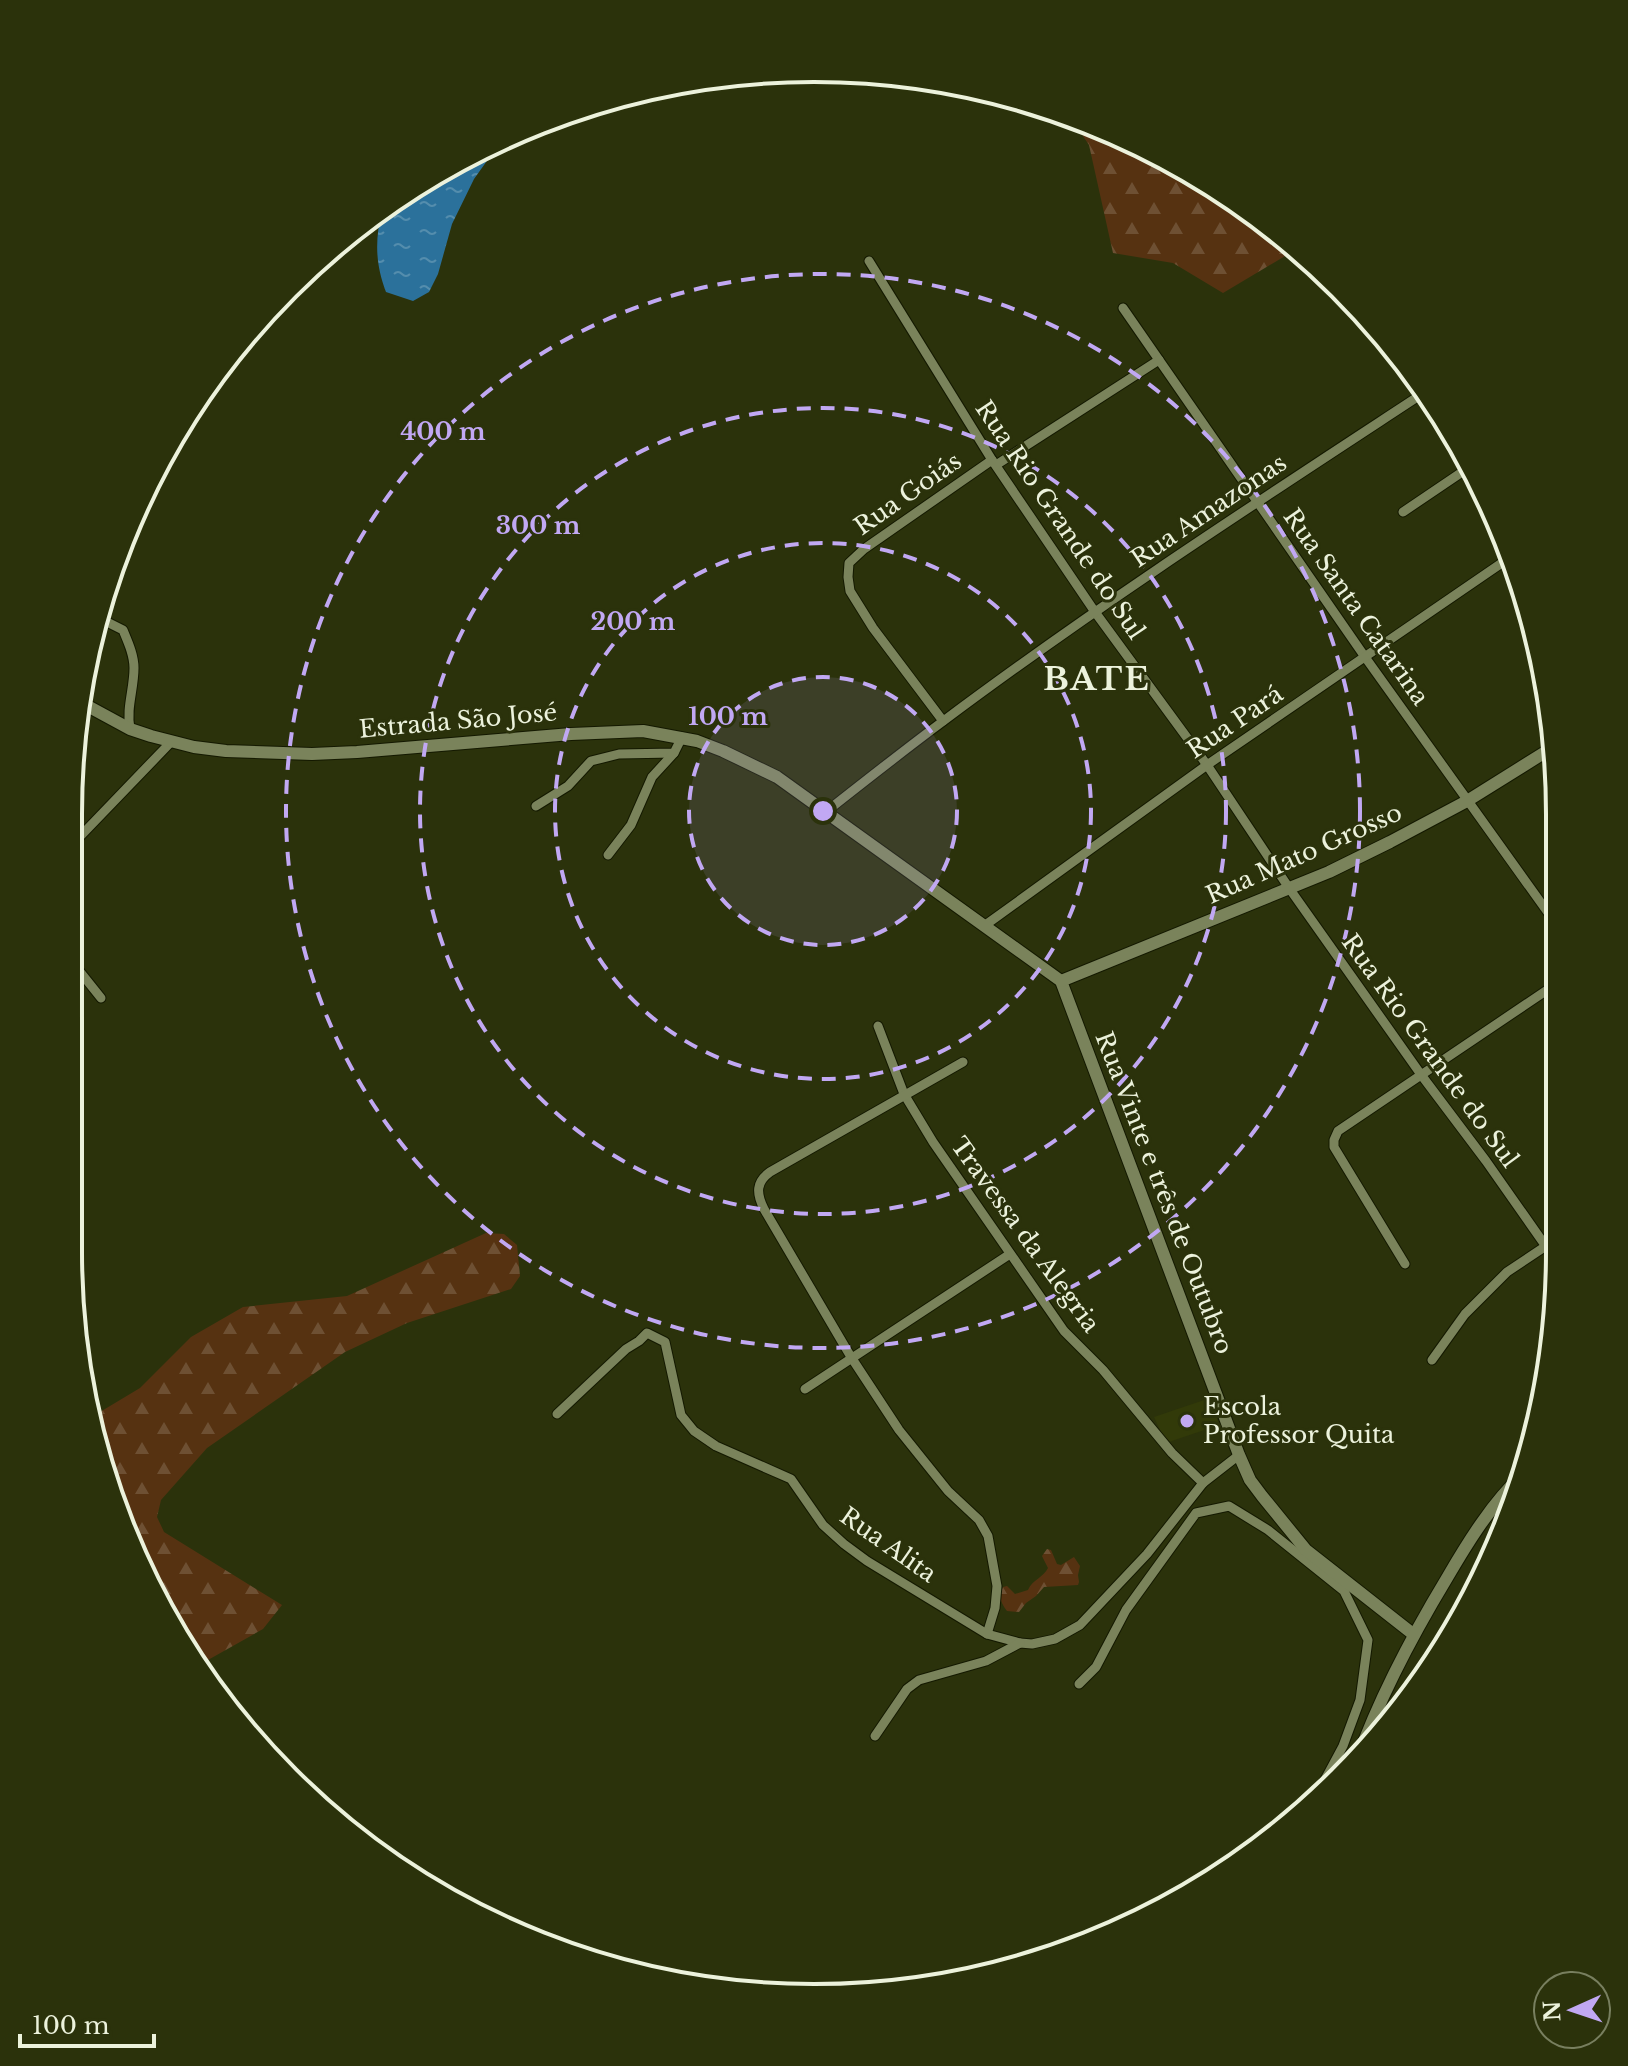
<svg xmlns="http://www.w3.org/2000/svg" width="1628" height="2066" viewBox="0 0 1628 2066" font-family="'Libre Baskerville',serif">
	<defs>
		<pattern id="forest-firs" width="22" height="20" patternUnits="userSpaceOnUse" patternTransform="scale(2)"><rect width="22" height="20" fill="#563211"/><path d="M5 1l3.5 6h-7zM16 11l3.5 6h-7z" fill="#6e5033"/></pattern>
		<pattern id="water-ripples" width="26" height="14" patternUnits="userSpaceOnUse" patternTransform="scale(2)"><rect width="26" height="14" fill="#2b719b"/><path d="M2 4q2-2 4 0t4 0M15 11q2-2 4 0t4 0" fill="none" stroke="#548dad"/></pattern>
	</defs>
	<rect width="100%" height="100%" fill="#2b320b"/>
	<polygon fill="#323a09" points="1210,1398 1219,1425 1166,1443 1154,1417"/>
	<g fill="url(#forest-firs)">
		<polygon points="1070,117 1144,145 1268,222 1297,249 1223,293 1173,263 1113,253 1089,145"/>
		<polygon points="486,1233 504,1234 517,1245 520,1276 511,1289 407,1323 345,1352 207,1448 161,1500 157,1517 164,1532 282,1605 263,1629 199,1665 168,1625 94,1446 90,1417 95,1415 140,1388 191,1337 243,1307 347,1296"/>
		<path d="M1047 1549 1051 1550 1057 1564 1061 1565 1074 1557 1080 1566 1078 1575 1079 1582 1078 1585 1044 1587 1036 1596 1026 1603 1019 1612 1007 1611C1001 1603 998 1597 1003 1587L1007 1586 1015 1594 1028 1590C1032 1580 1044 1577 1048 1568L1042 1556Z"/>
	</g>
	<path fill="url(#water-ripples)" d="M523 131 489 158 474 179 452 224 438 274 429 292 413 301 386 292C375 263 375 240 382 210L441 168Z"/>
	<g fill="none" stroke-linecap="round" stroke-linejoin="round">
		<defs>
			<g id="street">
				<polyline points="869,261 992,460 1095,612 1207,765 1289,888 1422,1076 1486,1161 1559,1265"/>
				<polyline points="1123,308 1365,657 1559,928"/>
				<polyline points="996,465 1159,360"/>
				<polyline points="1403,512 1471,466"/>
				<path d="M99 618 123 630C128 642 134 655 134 668 134 689 126 708 130 729"/>
				<polyline points="943,721 873,628 850,591 848,577 849,563 864,549 992,460"/>
				<polyline points="536,806 568,786 591,761 619,754 674,753 682,737"/>
				<path d="M827 811C865 781 903 751 942 722 1098 605 1262 499 1425 392"/>
				<polyline points="69,848 171,742"/>
				<polyline points="608,855 631,825 652,777 674,753"/>
				<polyline points="984,926 1207,765 1512,556"/>
				<polyline points="69,958 101,998"/>
				<polyline points="878,1026 904,1094 933,1142 1064,1331 1103,1370 1172,1453 1203,1483"/>
				<path d="M963 1062 770 1172C756 1182 756 1193 764 1209L851 1357 899 1430 948 1491 979 1520 988 1536 997 1586 995 1608 987 1634"/>
				<polyline points="1405,1264 1334,1147 1334,1140 1338,1131 1559,982"/>
				<polyline points="1432,1360 1465,1314 1507,1272 1546,1246"/>
				<polyline points="805,1389 1010,1254"/>
				<polyline points="557,1414 626,1349 639,1341 647,1333 665,1342 681,1415 694,1431 716,1446 791,1479 823,1525 844,1544 867,1561 987,1634 1020,1643 1032,1644 1055,1639 1080,1625 1147,1554 1203,1483 1239,1455"/>
				<polyline points="1079,1684 1096,1667 1126,1610 1196,1513 1229,1506 1268,1530 1344,1591 1368,1640 1360,1700 1343,1746 1320,1789 1319,1797"/>
				<polyline points="875,1736 907,1689 919,1680 986,1661 1020,1643"/>
			</g>
			<g id="secondary">
				<polyline points="82,703 130,729 151,736 194,747 226,751 312,754 357,752 571,734 643,731 697,741 723,751 777,777 1061,981 1239,1455 1250,1480 1262,1496 1306,1550 1413,1634"/>
				<polyline points="1061,981 1329,872 1390,842 1467,801 1555,746"/>
				<path d="M1357 1760C1380 1696 1412 1636 1447 1578 1468 1542 1492 1503 1523 1474"/>
			</g>
		</defs>
		<use href="#street" stroke="#141900" stroke-width="11"/>
		<use href="#secondary" stroke="#141900" stroke-width="14"/>
		<use href="#street" stroke="#7a835b" stroke-width="9"/>
		<use href="#secondary" stroke="#7a835b" stroke-width="12"/>
	</g>
	<circle cx="823" cy="811" r="134" fill="#c1a8f3" fill-opacity=".12"/>
	<g fill="none" stroke="#c1a8f3" stroke-width="4" stroke-dasharray="14 10">
		<circle cx="823" cy="811" r="134"/>
		<circle cx="823" cy="811" r="268"/>
		<circle cx="823" cy="811" r="403"/>
		<circle cx="823" cy="811" r="537"/>
	</g>
	<circle fill="#c1a8f3" stroke="#2b320b" stroke-width="3" cx="1187" cy="1421" r="8"/>
	<g text-anchor="middle" stroke-width="6" stroke-linejoin="round" paint-order="stroke">
		<g font-size="24" fill="#ecf2dc" stroke="#2b320b">
			<text transform="translate(908 494) rotate(-35)" y="8">Rua Goiás</text>
			<text transform="translate(1209 511) rotate(-34)" y="8">Rua Amazonas</text>
			<text transform="translate(1060 520) rotate(56)" y="8">Rua Rio Grande do Sul</text>
			<text transform="translate(1356 607) rotate(55)" y="8">Rua Santa Catarina</text>
			<text transform="translate(458 721) rotate(-5)" y="8">Estrada São José</text>
			<text transform="translate(1235 722) rotate(-34)" y="8">Rua Pará</text>
			<text transform="translate(1304 854) rotate(-24)" y="8">Rua Mato Grosso</text>
			<text transform="translate(1430 1051) rotate(54)" y="8">Rua Rio Grande do Sul</text>
			<text transform="translate(1164 1193) rotate(69)" y="8">Rua Vinte e três de Outubro</text>
			<text transform="translate(1025 1235) rotate(54)" y="8">Travessa da Alegria</text>
			<text transform="translate(888 1545) rotate(35)" y="8">Rua Alita</text>
		</g>
		<g font-size="24" fill="#ecf2dc" stroke="#2b320b" text-anchor="start">
			<text x="1203" y="1415">Escola<tspan x="1203" dy="28">Professor Quita</tspan></text>
		</g>
		<g font-size="32" font-weight="bold" letter-spacing="2" fill="#ecf2dc" stroke="#2b320b">
			<text x="1097" y="690">BATE</text>
		</g>
	</g>
	<path d="M0 0H1628V2066H0ZM814 82H814A732 732 0 0 1 1546 814V1252A732 732 0 0 1 814 1984H814A732 732 0 0 1 82 1252V814A732 732 0 0 1 814 82Z" fill="#2b320b" fill-rule="evenodd"/>
	<path fill="none" stroke="#ecf2dc" stroke-width="4" d="M814 82H814A732 732 0 0 1 1546 814V1252A732 732 0 0 1 814 1984H814A732 732 0 0 1 82 1252V814A732 732 0 0 1 814 82Z"/>
	<circle cx="823" cy="811" r="12" fill="#c1a8f3" stroke="#2b320b" stroke-width="4"/>
	<g font-size="24" text-anchor="middle" font-weight="bold" fill="#c1a8f3" stroke="#2b320b" stroke-width="6" stroke-linejoin="round" paint-order="stroke">
		<text x="443" y="440">400 m</text>
		<text x="538" y="534">300 m</text>
		<text x="633" y="630">200 m</text>
		<text x="728" y="725">100 m</text>
	</g>
	<g transform="translate(1572 2010) rotate(267)"><circle r="38" fill="#2b320b" stroke="#787f5f" stroke-width="2"/>
	<path d="M0-6L14 30L0 20L-14 30Z" fill="#c1a8f3"/>
	<text y="-12" font-size="22" font-weight="bold" text-anchor="middle" fill="#ecf2dc">N</text>
	</g>
	<path d="M20 2034v12h134v-12" fill="none" stroke="#ecf2dc" stroke-width="4"/>
	<text x="32" y="2034" font-size="24" fill="#ecf2dc" stroke="#2b320b" stroke-width="6" paint-order="stroke">100 m</text>
</svg>
